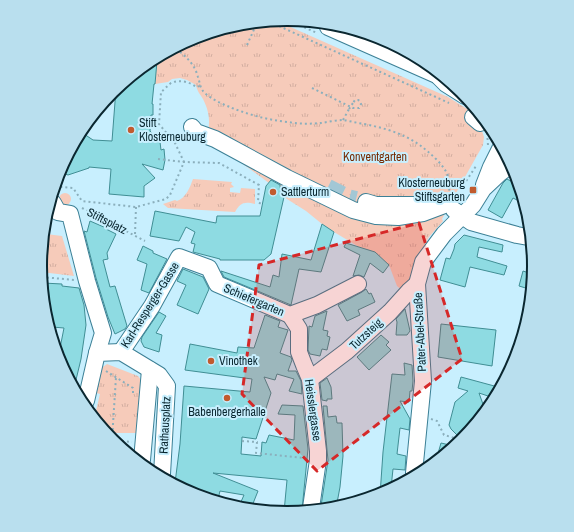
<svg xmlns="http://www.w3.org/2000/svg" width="574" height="532" viewBox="0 0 574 532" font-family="'Archivo Narrow',sans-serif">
	<defs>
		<pattern id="park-tufts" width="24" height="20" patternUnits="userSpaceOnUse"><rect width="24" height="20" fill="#f6cbba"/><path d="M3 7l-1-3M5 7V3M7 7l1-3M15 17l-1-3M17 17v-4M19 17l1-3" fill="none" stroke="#d2aea0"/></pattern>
	</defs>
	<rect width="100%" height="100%" fill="#c8effe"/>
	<circle fill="#f6cbba" cx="65" cy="199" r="6"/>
	<g fill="url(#park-tufts)">
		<path d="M277 21 448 97 475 114 478 126 482 131 484 137 483 145 461 184 442 219 443 221 429 237 415 262 410 284 403 291 397 286 389 265 375 252 359 247 334 232 322 224 306 211 279 194C282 188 280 183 275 178L271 180 269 183 232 156 206 141C210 125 211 115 203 99 200 94 197 91 196 85L187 80 180 78 172 79 168 82 155 84 157 61 193 38Z"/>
		<path d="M193 179 232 182 231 184 234 187 230 188V192L240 193 241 188 255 189V204C244 201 240 203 235 212L168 208 163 204 175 200 177 201C186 198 190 187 193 179Z"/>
		<polygon points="46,234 62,236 74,276 41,272 40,266"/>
		<polygon points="107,364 138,376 141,380 141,384 137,433 107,433 95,415 100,394 92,392 99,370"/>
	</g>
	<g fill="#8edbe2" stroke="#408e94">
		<polygon points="157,61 155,84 154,84 152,104 153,104 153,115 151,115 150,131 160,142 161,150 164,149 165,160 163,170 142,164 155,178 144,186 144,197 109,194 111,169 89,167 89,168 68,175 59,172 84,134 93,140 112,141 116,89"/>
		<polygon points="507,179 518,185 521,202 513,198 502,218 488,210 503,183"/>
		<polygon points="271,180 280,185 281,195 284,197 271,254 264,260 220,260 220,259 193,252 195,244 191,243 195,232 186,227 179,241 150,236 155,211 216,223 217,216 260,216 266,186"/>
		<polygon points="90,221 106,228 106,229 116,234 107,253 108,259 103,260 110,287 115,286 127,326 125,329 115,334 108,317 96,278 84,231 87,232"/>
		<polygon points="322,224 334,232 321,272 299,269 291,305 224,277 221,271 270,287 273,275 279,277 282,254 311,260"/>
		<polygon points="464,235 503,245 502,252 479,247 477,257 507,266 504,275 470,267 465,287 440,280 446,258 450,259 454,249 455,244"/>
		<polygon points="346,243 375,252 389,265 383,273 370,263 364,277 359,275 353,276 360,255 344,247"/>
		<polygon points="143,246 153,251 153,253 167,259 149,293 141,290 147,264 137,260"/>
		<polygon points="183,269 203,277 209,289 198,314 177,305 186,285 177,281"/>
		<polygon points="523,271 532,274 529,289 519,286"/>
		<polygon points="43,283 62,284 62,286 79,288 84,305 86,325 81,359 75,384 59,360 58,358 64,328 52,327"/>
		<polygon points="366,289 369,294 371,293 375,302 358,310 360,315 347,321 338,305 362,292"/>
		<polygon points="405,309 410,331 407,335 396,335 397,322 396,319"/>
		<polygon points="327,311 323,330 328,331 327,336 330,337 327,350 322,349 320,356 310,354 308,350 309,326 312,327 315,316"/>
		<polygon points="159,312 166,316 156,333 162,335 159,352 144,347 141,341 142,337"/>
		<polygon points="265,315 280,321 278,327 288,330 280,353 291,357 292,360 288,371 296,371 301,381 302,394 289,391 294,379 277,374 275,380 264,377 271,393 256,439 242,437 241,454 261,456 262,442 266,443 269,435 294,440 295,415 278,414 282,405 303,406 308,449 302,510 287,513 284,512 287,480 213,473 258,491 252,506 240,504 244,495 220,491 218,499 192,494 175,483 180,444 184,386 250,392 252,379 185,370 190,344 237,353 238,347 254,348"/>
		<polygon points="441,324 496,330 492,366 438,357"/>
		<polygon points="381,335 389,342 386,345 391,350 369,370 357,357"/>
		<polygon points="404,363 412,365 413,381 412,391 410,391 409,402 400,401 410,419 409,430 400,428 397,454 406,456 405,470 393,469 391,488 380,495 383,452 392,374 405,375"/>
		<polygon points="461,377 498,387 491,397 479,393 484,407 462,440 451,429 449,425 455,402 468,391 458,388"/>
		<polygon points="327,378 331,387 332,399 327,399 327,401 322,400 320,383"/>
		<polygon points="323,406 327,406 328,417 336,416 337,423 342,423 343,456 340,487 337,503 321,506 328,460 327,450"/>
		<polygon points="441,443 454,446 437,457"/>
	</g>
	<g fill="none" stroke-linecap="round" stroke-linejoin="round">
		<polyline stroke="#a2c7d5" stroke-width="16" stroke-dasharray="16 8" stroke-linecap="butt" points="328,187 348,197 356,199"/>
		<defs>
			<g id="minor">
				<polyline points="328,27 441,77"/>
				<polyline points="439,77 446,84 465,96"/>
				<polyline points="473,117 480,123"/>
				<polyline points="192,127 196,132 215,139 287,178 353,210 376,216 398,217 423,213 447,204"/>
				<polyline points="484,185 491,167 500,149"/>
				<polyline points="366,202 376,205 423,205"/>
				<polyline points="53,203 58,212 70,214 87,281 103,333 97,353"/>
				<polyline points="454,210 471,222 517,235 528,237"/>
				<polyline points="290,315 299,329 299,352 304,365 310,379 318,451 318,460 311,508"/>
				<polyline points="121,352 152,306 179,257 209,268 217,284 290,315 317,305 358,284"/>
				<polyline points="310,379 347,351 390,312 409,291 417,284"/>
				<polyline points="86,401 97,353 121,352 159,375 167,386 162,474"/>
				<polyline points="142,460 150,370"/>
				<polyline points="414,473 423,381 417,284 423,262 444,234 473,205 483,189 500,173 511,165"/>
			</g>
		</defs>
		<use href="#minor" stroke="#3c8096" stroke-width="18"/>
		<g stroke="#8bafbc" stroke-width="2" stroke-dasharray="2 3" stroke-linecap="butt">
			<polyline points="286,19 317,33"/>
			<polyline points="270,22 449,103"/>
			<polyline points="247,45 256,25"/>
			<path d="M176 49C186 56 195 65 198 77 200 83 200 89 205 93 212 100 223 104 232 108 250 115 268 120 288 122 299 124 310 124 321 123 328 122 336 120 343 120 350 121 357 123 364 124 394 130 414 137 436 159 445 168 452 178 449 191"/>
			<polyline points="312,88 353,108 359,108 361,104 360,101 358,100 355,100 353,103"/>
			<polyline points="343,120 349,109"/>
			<polyline points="487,133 488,145"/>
			<polyline points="158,159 184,162 219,163 259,185 258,202 263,205"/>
			<polyline points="451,186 461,189 476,166"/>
			<path d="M57 191 61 187 73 188 82 201 136 207 166 199 170 195 184 162 175 143 159 124 161 92C164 90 167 86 171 83 179 79 190 82 196 87L200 86"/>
			<polyline points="82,208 145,241"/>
			<polyline points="135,234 136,207"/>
			<polyline points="42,277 74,280"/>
			<polyline points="106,371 133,388 133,393"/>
			<polyline points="431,419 437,421 444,435 462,440"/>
			<polyline points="112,440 116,377"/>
			<polyline points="112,440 132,442"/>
			<polyline points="242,441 257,442 256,453 305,458"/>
		</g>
		<use href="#minor" stroke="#fff" stroke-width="16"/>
		<polyline stroke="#8bafbc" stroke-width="2" stroke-dasharray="2 3" stroke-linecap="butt" points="349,109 353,103"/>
	</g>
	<path fill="#d62828" fill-opacity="0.2" stroke="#d62828" stroke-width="3" stroke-dasharray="8 5" stroke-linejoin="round" d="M419 223 462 359 317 471 242 394 259 265Z"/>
	<g fill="#c15b2e" stroke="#c8effe" stroke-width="1.5">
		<circle cx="131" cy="130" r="4"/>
		<rect x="469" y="186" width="8" height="8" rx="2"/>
		<circle cx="273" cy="192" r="4"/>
		<circle cx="211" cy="361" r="4"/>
		<circle cx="227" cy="398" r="4"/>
	</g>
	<g text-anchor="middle" stroke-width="4" stroke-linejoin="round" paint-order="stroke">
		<g font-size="12" fill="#0a2730" stroke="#c8effe" text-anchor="start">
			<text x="139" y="127">Stift<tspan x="139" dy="14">Klosterneuburg</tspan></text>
			<text x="465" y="187" text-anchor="end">Klosterneuburg<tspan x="465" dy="14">Stiftsgarten</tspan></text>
			<text x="281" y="196">Sattlerturm</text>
			<text x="219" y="365">Vinothek</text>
			<text x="227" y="416" text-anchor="middle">Babenbergerhalle</text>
		</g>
		<g font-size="12" fill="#752900" stroke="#c8effe">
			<text x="375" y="161">Konventgarten</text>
		</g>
		<g font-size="12" fill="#0a2730" stroke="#c8effe">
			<text transform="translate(107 221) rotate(27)" y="4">Stiftsplatz</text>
			<text transform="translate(254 300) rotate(23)" y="4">Schiefergarten</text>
			<text transform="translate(150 305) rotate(-58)" y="4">Karl-Resperger-Gasse</text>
			<text transform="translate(420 332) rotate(-93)" y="4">Pater-Abel-Straße</text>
			<text transform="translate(366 334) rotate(-43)" y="4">Tutzsteig</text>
			<text transform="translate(313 410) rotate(82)" y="4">Heisslergasse</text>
			<text transform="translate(165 425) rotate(-87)" y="4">Rathausplatz</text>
		</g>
	</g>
	<path d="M0 0H574V532H0ZM47 266a240 240 0 1 1 480 0a240 240 0 1 1-480 0Z" fill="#b9dfee" fill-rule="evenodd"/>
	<path fill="none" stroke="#0a2730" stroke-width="2" d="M47 266a240 240 0 1 1 480 0a240 240 0 1 1-480 0Z"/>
</svg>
